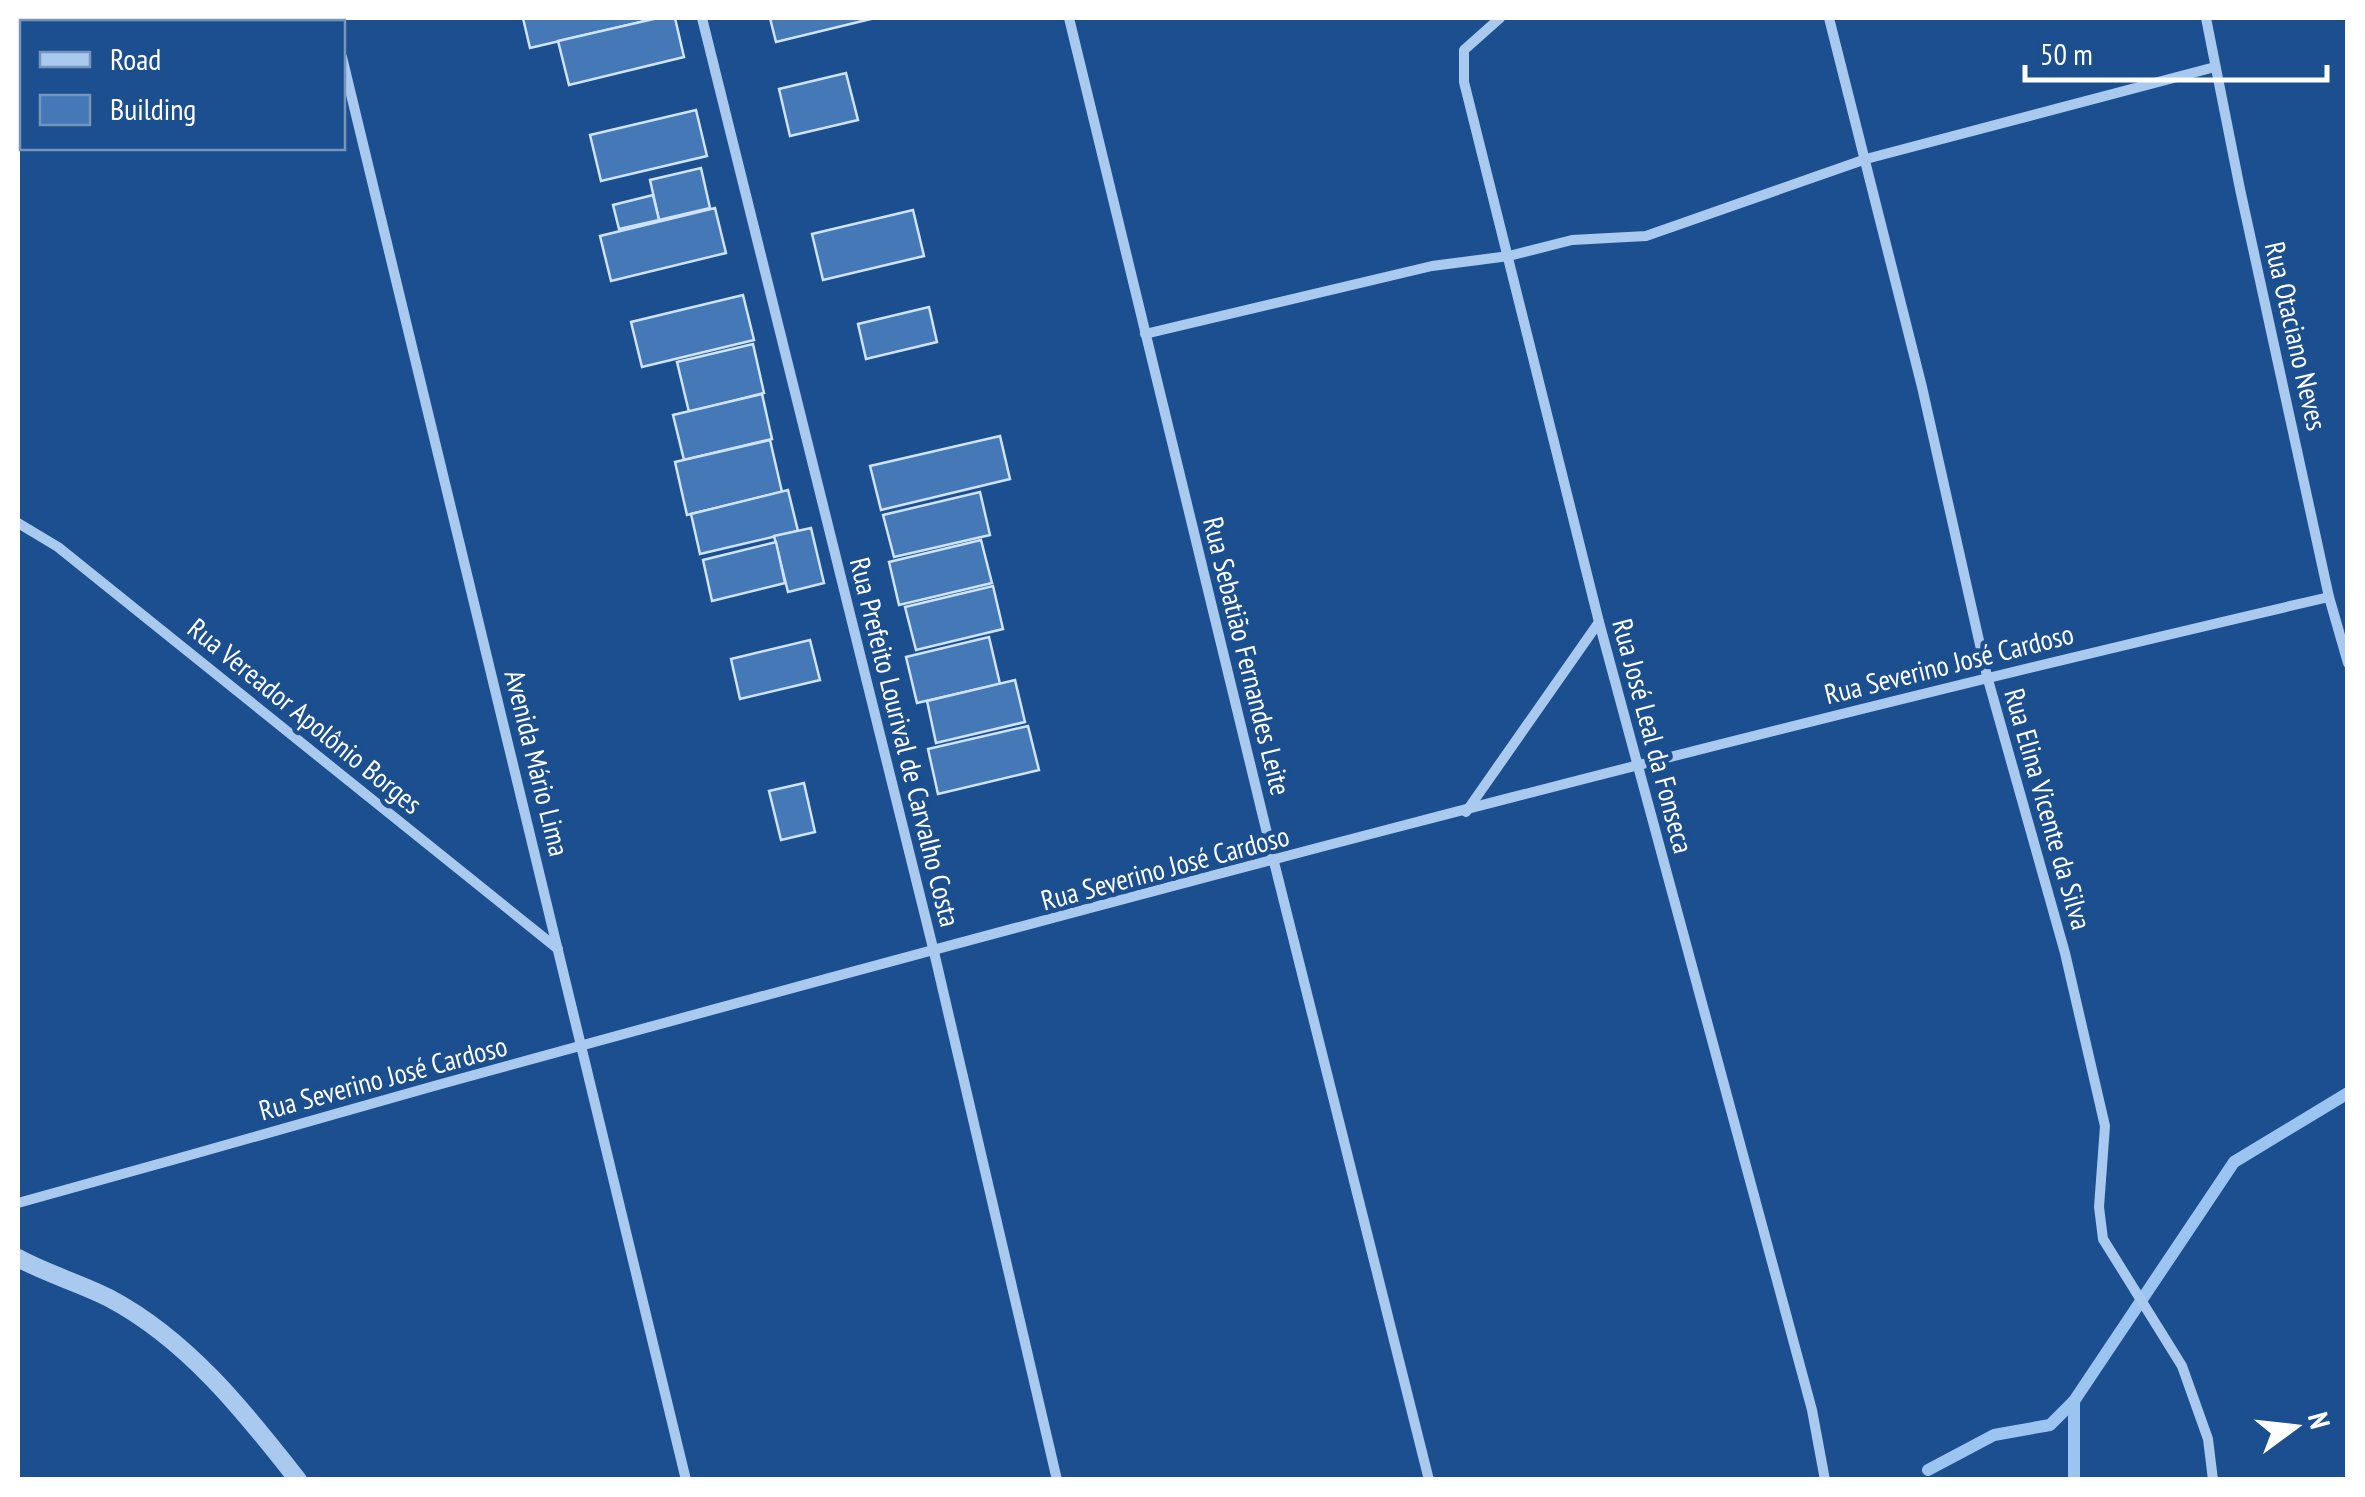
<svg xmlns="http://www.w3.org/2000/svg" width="2365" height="1497" viewBox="0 0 2365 1497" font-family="'PT Sans Narrow',sans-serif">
	<rect width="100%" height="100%" fill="#1b4f8f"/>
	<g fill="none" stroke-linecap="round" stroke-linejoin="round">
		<g stroke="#9cc4f0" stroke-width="12">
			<polyline points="1928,1470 1994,1435 2050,1425 2074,1401"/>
			<polyline points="2074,1480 2074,1401 2234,1162 2348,1093"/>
		</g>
	</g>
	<g fill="#4478b7" stroke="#cfe3fa" stroke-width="2.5">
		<polygon points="523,18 658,18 530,48"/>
		<polygon points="658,18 675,18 684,57 569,85 558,41"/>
		<polygon points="770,18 875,18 776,42"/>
		<polygon points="846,73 858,120 790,136 779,89"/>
		<polygon points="696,110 707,156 601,181 590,135"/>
		<polygon points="701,168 710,208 659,220 650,180"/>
		<polygon points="653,195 659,220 619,229 613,205"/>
		<polygon points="715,208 726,253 611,281 600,236"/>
		<polygon points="913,210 924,256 823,280 812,234"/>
		<polygon points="743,295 754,340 642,367 631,322"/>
		<polygon points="929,307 937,342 866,359 858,324"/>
		<polygon points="753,344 764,393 689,412 677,362"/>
		<polygon points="762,394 772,439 684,460 673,415"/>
		<polygon points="1000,436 1010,479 881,510 870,466"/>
		<polygon points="770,440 782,492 687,515 675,462"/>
		<polygon points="788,490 798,531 700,554 691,514"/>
		<polygon points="980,492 990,535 894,557 883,515"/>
		<polygon points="811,528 824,583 788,592 774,536"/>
		<polygon points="981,540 992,583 899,605 889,562"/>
		<polygon points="776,542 785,583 712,601 703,560"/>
		<polygon points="993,586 1003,629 916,650 905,607"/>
		<polygon points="989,637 1000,684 917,703 906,657"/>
		<polygon points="810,640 820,680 740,699 731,659"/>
		<polygon points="1015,680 1025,722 936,743 927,701"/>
		<polygon points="1028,726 1039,770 938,794 928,749"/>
		<polygon points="804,783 815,832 781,840 769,791"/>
	</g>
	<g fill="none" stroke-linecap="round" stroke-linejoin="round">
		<g stroke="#a9c9ee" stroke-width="10">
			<polyline points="333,18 334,22"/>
			<polyline points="702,18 934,952 1057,1480"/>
			<polyline points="1069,18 1274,862 1429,1480"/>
			<polyline points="1500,18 1464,50 1464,82 1599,622 1812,1410 1825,1480"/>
			<polyline points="1829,18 1922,387 1987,676 2065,953 2105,1126 2099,1207 2103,1239 2182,1366 2208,1439 2213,1480"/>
			<polyline points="2206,18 2240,189 2329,597 2348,663"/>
			<polyline points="342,57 686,1480"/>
			<polyline points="1145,334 1432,266 1509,256 1572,240 1646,236 1866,159 2215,67"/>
			<polyline points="18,523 58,547 558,949"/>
			<polyline points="1466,812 1599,622"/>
			<path d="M18 1203C157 1165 295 1125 434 1086 1063 913 1694 744 2329 597"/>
		</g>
		<path stroke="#a9c9ee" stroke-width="18" d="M18 1258C47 1274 80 1283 109 1298 187 1339 245 1412 298 1480"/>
	</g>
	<g text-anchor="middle" stroke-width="9" stroke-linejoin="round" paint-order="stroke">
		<g font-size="28" fill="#fff" stroke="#1b4f8f">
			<text transform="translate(2296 336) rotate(77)" y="10">Rua Otaciano Neves</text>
			<text transform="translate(1247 656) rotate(76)" y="10">Rua Sebatião Fernandes Leite</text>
			<text transform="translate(1949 664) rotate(-14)" y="10">Rua Severino José Cardoso</text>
			<text transform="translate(305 716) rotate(39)" y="10">Rua Vereador Apolônio Borges</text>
			<text transform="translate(1653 736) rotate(75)" y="10">Rua José Leal da Fonseca</text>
			<text transform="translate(905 742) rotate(76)" y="10">Rua Prefeito Lourival de Carvalho Costa</text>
			<text transform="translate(537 763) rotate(76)" y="10">Avenida Mário Lima</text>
			<text transform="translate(2048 809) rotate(74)" y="10">Rua Elina Vicente da Silva</text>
			<text transform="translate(1165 868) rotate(-15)" y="10">Rua Severino José Cardoso</text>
			<text transform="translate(383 1078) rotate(-15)" y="10">Rua Severino José Cardoso</text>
		</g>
	</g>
	<rect width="2365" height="1497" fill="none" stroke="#ffffff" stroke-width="40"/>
	<rect x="20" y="20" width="325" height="130" fill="#1b4f8f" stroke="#7695bc" stroke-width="2.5"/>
	<rect x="40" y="52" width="50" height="15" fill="#a9c9ee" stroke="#7695bc" stroke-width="2.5"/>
	<text x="110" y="70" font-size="30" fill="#ffffff">Road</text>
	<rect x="40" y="95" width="50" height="30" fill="#4478b7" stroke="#7695bc" stroke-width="2.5"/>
	<text x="110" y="120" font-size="30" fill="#ffffff">Building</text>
	<g transform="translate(2295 1427) rotate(75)" stroke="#1b4f8f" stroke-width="8" paint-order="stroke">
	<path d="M0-8L18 38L0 25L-18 38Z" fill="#ffffff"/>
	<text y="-15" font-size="28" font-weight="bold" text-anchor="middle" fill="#ffffff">N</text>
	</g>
	<path d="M2025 65v15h302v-15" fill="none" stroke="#ffffff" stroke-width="5"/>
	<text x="2040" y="65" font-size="30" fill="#ffffff" stroke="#1b4f8f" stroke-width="8" paint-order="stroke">50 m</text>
</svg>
